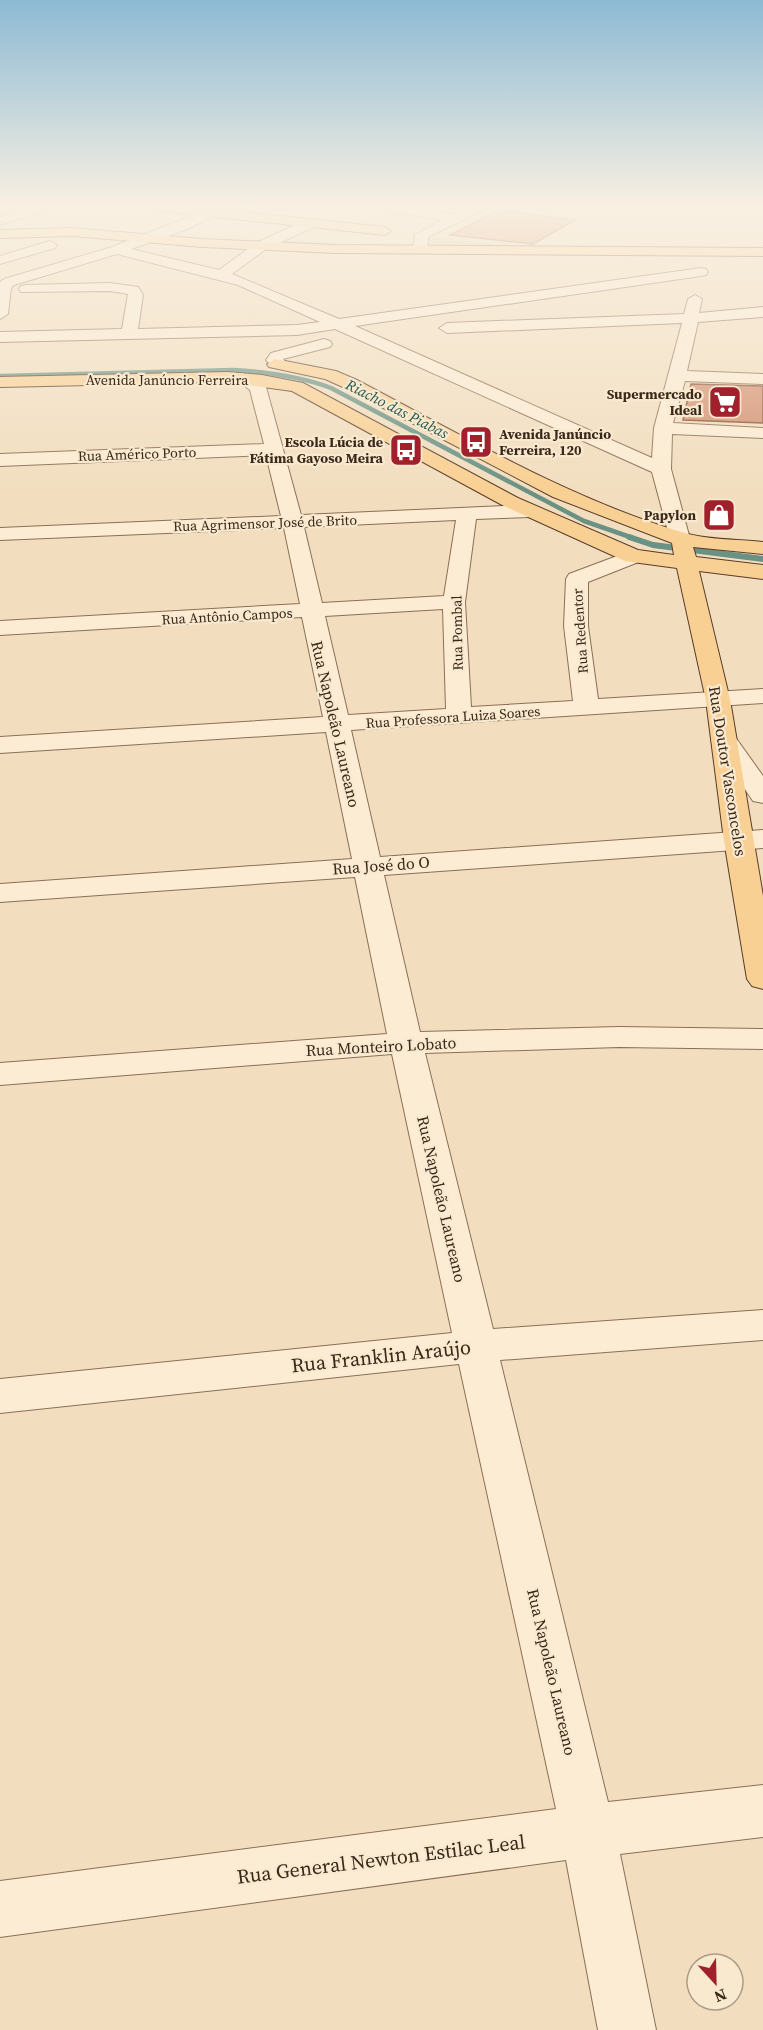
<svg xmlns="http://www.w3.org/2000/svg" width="763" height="2030" viewBox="0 0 763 2030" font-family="'Source Serif 4',serif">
	<rect width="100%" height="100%" fill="#f2debf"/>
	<polygon fill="#cfd192" points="434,237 492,244 498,245 426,244 429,238"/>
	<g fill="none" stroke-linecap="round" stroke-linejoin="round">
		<path stroke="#699284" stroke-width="4.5" d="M0 376 234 370C267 372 299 376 331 388L584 521 633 538"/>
		<polyline stroke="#699284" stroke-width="6" points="629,537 653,545 763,559"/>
	</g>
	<g fill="#d39171" stroke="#8d5339" stroke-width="1.5">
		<polygon points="499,210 575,220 533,244 450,235"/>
		<polygon points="691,384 763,386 763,423 683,420"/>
	</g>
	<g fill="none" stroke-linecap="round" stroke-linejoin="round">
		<defs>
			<g id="minor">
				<polygon points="30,207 49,207 47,210 0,225 0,217"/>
				<polygon points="215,207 231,207 185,230 131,249 219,270 256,243 306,220 316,220 317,223 316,226 266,249 232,274 339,319 701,268 706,269 708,272 706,275 701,276 355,326 652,458 654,428 682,323 447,333 439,328 447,323 684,314 688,299 695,295 702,299 699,313 763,307 763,317 698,322 687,371 763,374 763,384 685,381 673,423 763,428 763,438 672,434 671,469 690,539 687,543 680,545 673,543 670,539 652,472 335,329 297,335 0,342 0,332 122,329 128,294 110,291 21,292 19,289 21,286 26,285 110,283 138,287 143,295 138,329 297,325 320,322 238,285 117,254 14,285 11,288 8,314 0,319 0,282 4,279 112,247"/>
				<polygon points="381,207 410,207 454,214 472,207 489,207 428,237 427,249 420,253 413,249 415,235 442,220 387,211"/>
				<polygon points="50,241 57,245 55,248 0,264 0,256"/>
				<polygon points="324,339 330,341 332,344 330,347 283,359 288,365 286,368 274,368 266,360 271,353"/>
				<path d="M242 373 264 383 266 387 301 515 530 505 537 507 540 511 537 515 530 517 476 519 465 602 471 707 573 701 564 626 566 579 569 574 633 550 641 551 644 556 641 561 588 582V626L598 699 763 689V703L351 730 380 857 763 830V848L384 875 420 1032 619 1027 763 1029V1049L619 1047 425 1053 493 1329 763 1310V1340L500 1360 608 1802 763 1785V1837L620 1854 656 2030H598L566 1860 0 1937V1881L556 1809 459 1364 0 1413V1379L452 1333 392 1054 0 1085V1063L387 1034 355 877 0 902V884L352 859 326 732 0 753V737L323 717 302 617 0 635V621L300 604 284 528 0 540V528L281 516 266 455 0 466V454L264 444 250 390 234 378ZM456 520 444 596 322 603 304 527ZM443 609 446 709 348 715 325 616Z"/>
				<polygon points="724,732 733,734 763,776 763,803 753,801 711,740 715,734"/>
			</g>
			<g id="major">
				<polygon points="154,207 196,207 385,227 391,231 385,235 160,211"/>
				<polygon points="72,228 203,239 335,245 763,248 763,256 335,253 203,247 72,236 0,238 0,230"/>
				<path d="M275 359 336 371 357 380C462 435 567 498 681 532 706 540 737 539 763 542V554L693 547 696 557 763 565V579L699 571 730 700 763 896V989L752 986 747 979 724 840 706 700 677 568 625 561 504 506 292 391 228 382 0 387V377L228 372 262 375 303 383 518 498 638 550 674 555 672 543 553 497 345 388 325 379 269 367 267 364Z"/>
			</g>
		</defs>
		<use href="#minor" stroke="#8c6e56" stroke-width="2"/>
		<use href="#major" stroke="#593c2a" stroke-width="2"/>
		<use href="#minor" fill="#fcecd3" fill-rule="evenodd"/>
		<use href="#major" fill="#f9d093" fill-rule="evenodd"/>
	</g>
	<linearGradient id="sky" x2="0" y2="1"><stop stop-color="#8cbad4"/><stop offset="0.42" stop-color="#f9f0e2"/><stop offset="1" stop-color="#f9f0e2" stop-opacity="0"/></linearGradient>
	<rect width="763" height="491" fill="url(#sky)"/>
	<defs>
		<symbol id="supermarket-square" viewBox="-11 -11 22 22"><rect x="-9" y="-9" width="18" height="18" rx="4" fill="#a1202c" stroke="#f8e9cf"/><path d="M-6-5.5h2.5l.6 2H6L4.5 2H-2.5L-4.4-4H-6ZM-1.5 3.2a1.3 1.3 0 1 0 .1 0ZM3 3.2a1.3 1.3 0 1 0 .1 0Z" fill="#fff"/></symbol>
		<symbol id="bus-square" viewBox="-11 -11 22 22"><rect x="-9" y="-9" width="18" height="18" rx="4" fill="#a1202c" stroke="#f8e9cf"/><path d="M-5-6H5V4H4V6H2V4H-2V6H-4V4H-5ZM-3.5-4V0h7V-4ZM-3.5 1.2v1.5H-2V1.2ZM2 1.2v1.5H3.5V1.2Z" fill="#fff"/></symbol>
		<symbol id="shop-square" viewBox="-11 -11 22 22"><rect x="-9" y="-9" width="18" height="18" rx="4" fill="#a1202c" stroke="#f8e9cf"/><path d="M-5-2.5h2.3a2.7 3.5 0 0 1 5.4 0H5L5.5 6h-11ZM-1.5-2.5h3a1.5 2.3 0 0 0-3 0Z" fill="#fff"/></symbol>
	</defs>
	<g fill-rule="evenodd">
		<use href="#supermarket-square" x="706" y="383" width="38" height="38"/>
		<use href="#bus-square" x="457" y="423" width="38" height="38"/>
		<use href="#bus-square" x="387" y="431" width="38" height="38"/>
		<use href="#shop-square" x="700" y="496" width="38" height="38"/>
	</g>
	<g text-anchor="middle" stroke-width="4.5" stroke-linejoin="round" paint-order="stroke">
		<g font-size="14" fill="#3a281b" stroke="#f8e9cf">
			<text x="167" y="385">Avenida Janúncio Ferreira</text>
			<text transform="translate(137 454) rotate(-2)" y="5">Rua Américo Porto</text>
			<text transform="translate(265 523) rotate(-2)" y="5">Rua Agrimensor José de Brito</text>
			<text transform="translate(227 616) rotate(-3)" y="5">Rua Antônio Campos</text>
			<text transform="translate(580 631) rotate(-94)" y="5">Rua Redentor</text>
			<text transform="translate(457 633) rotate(-91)" y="5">Rua Pombal</text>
			<text transform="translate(453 717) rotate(-4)" y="5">Rua Professora Luiza Soares</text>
		</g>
		<g font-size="14" font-weight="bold" fill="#3a281b" stroke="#f8e9cf" text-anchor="end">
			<text x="702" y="399">Supermercado<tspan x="702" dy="16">Ideal</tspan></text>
			<text x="499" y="439" text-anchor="start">Avenida Janúncio<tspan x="499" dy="16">Ferreira, 120</tspan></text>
			<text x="383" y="447">Escola Lúcia de<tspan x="383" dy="16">Fátima Gayoso Meira</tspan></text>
			<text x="696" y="520">Papylon</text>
		</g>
		<g font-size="15" font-style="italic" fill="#295b54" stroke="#f8e9cf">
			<text transform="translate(397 409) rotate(27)" y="5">Riacho das Piabas</text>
		</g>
		<g font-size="16" fill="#3a281b" stroke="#f8e9cf">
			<text transform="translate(336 724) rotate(77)" y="6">Rua Napoleão Laureano</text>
			<text transform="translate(728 771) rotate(81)" y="6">Rua Doutor Vasconcelos</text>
			<text transform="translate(381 865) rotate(-4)" y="6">Rua José do O</text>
			<text transform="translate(381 1046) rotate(-3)" y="6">Rua Monteiro Lobato</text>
			<text transform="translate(442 1199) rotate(77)" y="6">Rua Napoleão Laureano</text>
			<text transform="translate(552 1672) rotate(77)" y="6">Rua Napoleão Laureano</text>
		</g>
		<g font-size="20" fill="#3a281b" stroke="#f8e9cf">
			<text transform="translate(381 1356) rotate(-6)" y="7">Rua Franklin Araújo</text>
			<text transform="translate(381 1859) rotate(-7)" y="7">Rua General Newton Estilac Leal</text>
		</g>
	</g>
	<g transform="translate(715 1982) rotate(158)"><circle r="28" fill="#f8e9cf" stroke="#ac9c87" stroke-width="1.5"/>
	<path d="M0-4.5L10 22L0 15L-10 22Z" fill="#a1202c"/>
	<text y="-9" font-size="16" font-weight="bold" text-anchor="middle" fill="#3a281b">N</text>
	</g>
</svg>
